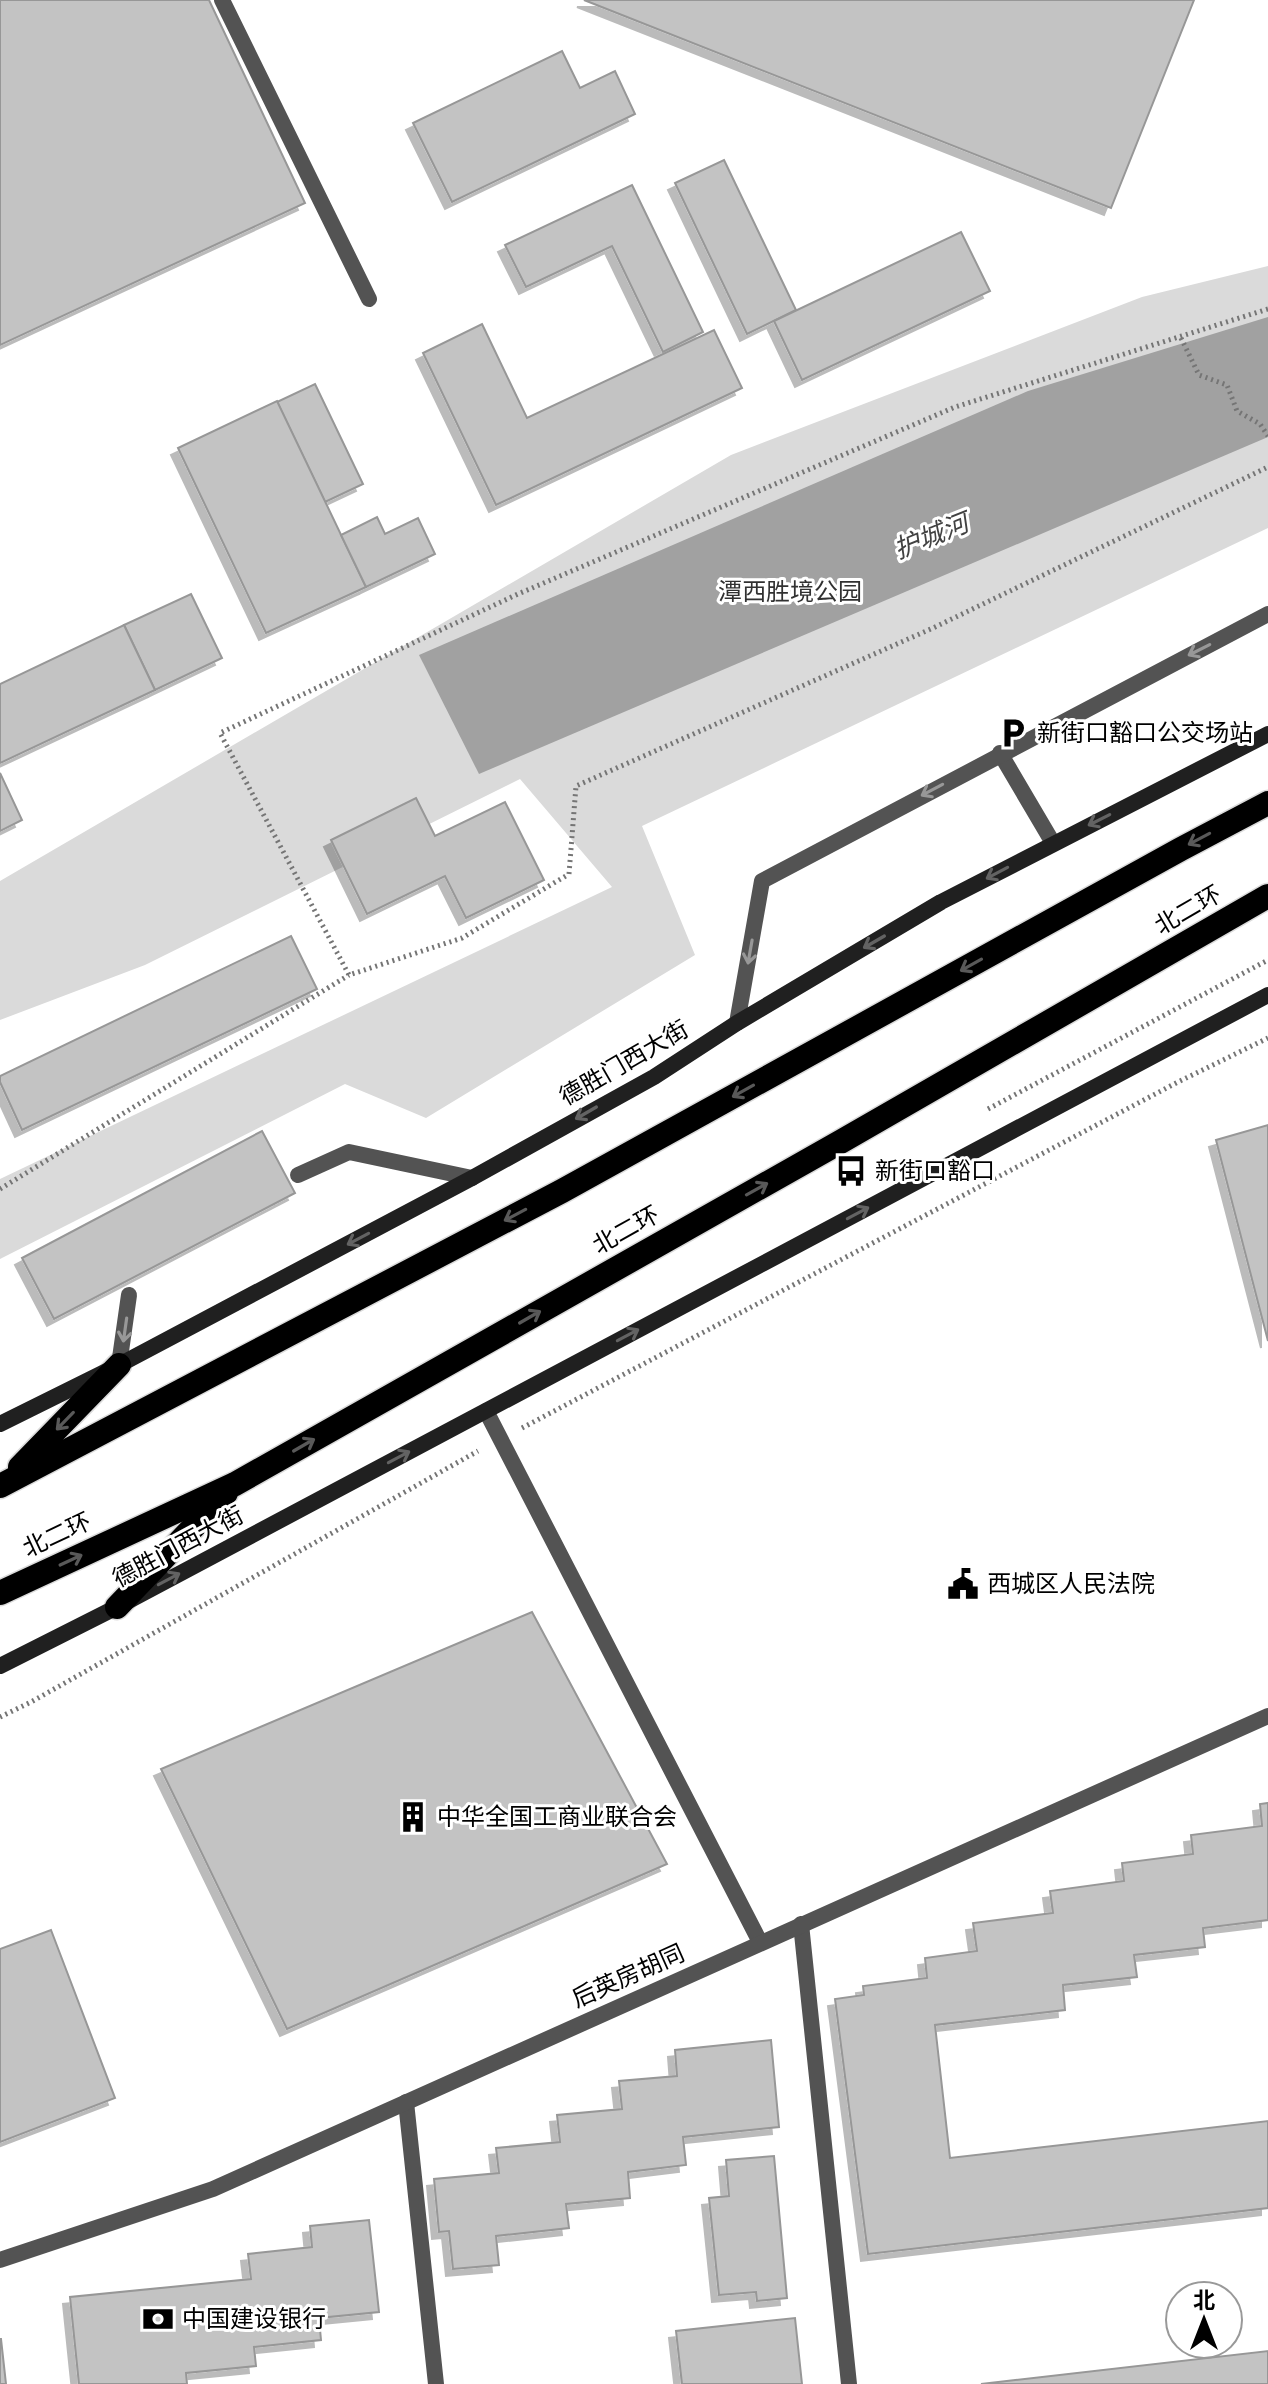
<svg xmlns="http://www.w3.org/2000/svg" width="1268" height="2384" viewBox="0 0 1268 2384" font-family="Montserrat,'Noto Sans SC',sans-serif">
	<defs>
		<filter id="shadow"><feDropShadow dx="-7" dy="7" stdDeviation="0" flood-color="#0004"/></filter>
	</defs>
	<rect width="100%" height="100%" fill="#fff"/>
	<polygon fill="#dadada" points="1268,266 1268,528 642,826 695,955 426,1118 345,1084 0,1259 0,1179 612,887 520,779 145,965 0,1020 0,881 731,455 1142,297"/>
	<polygon fill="#a1a1a1" points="1268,317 1268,437 479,774 419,655 1028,391"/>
	<g fill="#c3c3c3" stroke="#979797" stroke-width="2" filter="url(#shadow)">
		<polygon points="0,0 209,0 305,203 0,345"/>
		<polygon points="584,0 1194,0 1111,208"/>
		<polygon points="562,51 580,88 615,71 635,114 452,202 413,123"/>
		<polygon points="724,160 796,310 747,334 675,183"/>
		<polygon points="632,185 703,332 663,352 612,246 526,287 505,245"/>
		<polygon points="961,232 990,291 802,380 774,321"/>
		<polygon points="482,324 527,418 714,330 742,388 496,505 423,353"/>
		<polygon points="315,384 363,484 325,502 277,402"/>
		<polygon points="277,401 366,587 266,633 178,448"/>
		<polygon points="377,517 385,534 418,518 435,554 366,587 341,535"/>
		<polygon points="191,594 222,658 155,690 124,625"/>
		<polygon points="124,625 155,690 0,763 0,684"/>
		<polygon points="0,773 22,820 0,831"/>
		<polygon points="416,798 435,836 505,802 544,880 466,918 445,876 367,914 331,840"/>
		<polygon points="291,936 317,989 22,1130 0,1082 0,1076"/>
		<polygon points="1268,1125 1268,1341 1216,1140"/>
		<polygon points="262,1131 295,1193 54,1319 22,1258"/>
		<polygon points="532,1612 667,1864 287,2029 161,1769"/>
		<polygon points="1268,1803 1268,1920 1203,1928 1205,1947 1134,1955 1137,1977 1063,1985 1065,2010 935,2025 950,2158 1268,2121 1268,2208 868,2254 835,1999 864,1995 863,1986 927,1978 925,1958 977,1951 973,1923 1053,1913 1050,1891 1124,1881 1122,1863 1193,1854 1191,1835 1262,1826 1260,1804"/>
		<polygon points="51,1930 115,2098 0,2142 0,1949"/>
		<polygon points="771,2040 779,2127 683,2137 686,2165 628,2172 630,2198 566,2204 569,2228 496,2236 499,2265 453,2269 449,2231 439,2232 434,2179 499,2173 496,2148 560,2142 557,2115 622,2109 619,2081 677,2076 675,2050"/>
		<polygon points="774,2156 787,2298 757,2301 756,2292 719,2295 709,2198 729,2196 726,2160"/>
		<polygon points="369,2220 379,2312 319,2318 321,2340 254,2347 256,2366 186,2373 187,2384 79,2384 70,2297 251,2279 248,2254 312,2247 310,2226"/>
		<polygon points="795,2318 802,2384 682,2384 676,2331"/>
		<polygon points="0,2339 1,2339 6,2384 0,2384"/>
		<polygon points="1268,2351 1268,2384 981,2384"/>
	</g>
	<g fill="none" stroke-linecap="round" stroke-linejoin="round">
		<defs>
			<g id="highway">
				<polyline points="20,1467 119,1365"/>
				<polyline points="0,1486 562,1191 1181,849 1268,803"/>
				<polyline points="0,1593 235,1484 842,1141 1268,896"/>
				<polyline points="117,1607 226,1493"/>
			</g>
		</defs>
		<use href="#highway" stroke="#dbdbdb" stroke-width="27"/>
		<g stroke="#757575" stroke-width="5" stroke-dasharray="2 4" stroke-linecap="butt">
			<polyline points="1268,309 955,407 518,594 220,733 349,975 462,938 569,874 576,786 933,628 1268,467"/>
			<polyline points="1181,338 1199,375 1227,385 1237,411 1260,424 1268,436"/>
			<polyline points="988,1109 1268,960"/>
			<polyline points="0,1189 349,975"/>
			<polyline points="522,1428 1178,1082 1268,1038"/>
			<polyline points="0,1717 31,1702 478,1451"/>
		</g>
		<g stroke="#535353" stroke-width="16">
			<polyline points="222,0 369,299"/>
			<polyline points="1000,753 1053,843"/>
			<polyline points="737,1023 762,881 1268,614"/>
			<polyline points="298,1175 349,1152 472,1178"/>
			<polyline points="119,1365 129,1295"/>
		</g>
		<g stroke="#535353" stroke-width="16">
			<polyline points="486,1411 760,1942"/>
			<polyline points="801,1924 849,2384"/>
			<polyline points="406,2102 436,2384"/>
			<polyline points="0,2260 213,2189 1268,1716"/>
		</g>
		<g stroke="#202020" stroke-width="16">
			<polyline points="0,1424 119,1365 472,1178 654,1077 737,1023 941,902 1268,734"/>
			<polyline points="0,1666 117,1607 1268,995"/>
		</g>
		<use href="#highway" stroke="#000" stroke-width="24"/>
	</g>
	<defs><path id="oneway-shaft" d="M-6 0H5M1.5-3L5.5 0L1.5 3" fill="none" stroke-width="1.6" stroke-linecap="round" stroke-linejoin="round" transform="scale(2)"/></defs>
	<g stroke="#989898">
		<use href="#oneway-shaft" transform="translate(1199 650) rotate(153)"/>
		<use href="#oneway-shaft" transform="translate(932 790) rotate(152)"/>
		<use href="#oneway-shaft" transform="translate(750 952) rotate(100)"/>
		<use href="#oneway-shaft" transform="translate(125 1330) rotate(98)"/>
	</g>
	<g stroke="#636363">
		<use href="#oneway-shaft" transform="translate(1099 820) rotate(153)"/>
		<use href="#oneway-shaft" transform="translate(997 873) rotate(152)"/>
		<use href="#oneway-shaft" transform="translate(874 942) rotate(150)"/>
		<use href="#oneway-shaft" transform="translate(586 1113) rotate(150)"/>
		<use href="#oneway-shaft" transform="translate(858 1213) rotate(-28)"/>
		<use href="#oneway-shaft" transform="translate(358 1239) rotate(152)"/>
		<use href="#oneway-shaft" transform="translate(628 1335) rotate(-28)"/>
		<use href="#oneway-shaft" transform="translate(399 1457) rotate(-28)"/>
		<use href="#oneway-shaft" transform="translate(169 1579) rotate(-28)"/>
	</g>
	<g stroke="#595959">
		<use href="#oneway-shaft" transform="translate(1199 839) rotate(152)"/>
		<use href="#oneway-shaft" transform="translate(971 965) rotate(151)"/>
		<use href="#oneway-shaft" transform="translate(743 1091) rotate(151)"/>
		<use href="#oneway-shaft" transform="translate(757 1189) rotate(-29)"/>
		<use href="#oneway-shaft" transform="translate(515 1215) rotate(152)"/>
		<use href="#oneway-shaft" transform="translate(530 1317) rotate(-30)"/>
		<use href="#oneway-shaft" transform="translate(65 1421) rotate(134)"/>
		<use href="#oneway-shaft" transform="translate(304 1445) rotate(-30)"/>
		<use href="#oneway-shaft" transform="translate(71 1560) rotate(-25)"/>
	</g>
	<defs>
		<symbol id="parking-bare" viewBox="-9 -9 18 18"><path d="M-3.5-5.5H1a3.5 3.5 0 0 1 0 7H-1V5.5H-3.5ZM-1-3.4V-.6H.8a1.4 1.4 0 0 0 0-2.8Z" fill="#000" stroke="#fff" stroke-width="2.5" paint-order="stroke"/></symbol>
		<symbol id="bus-bare" viewBox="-9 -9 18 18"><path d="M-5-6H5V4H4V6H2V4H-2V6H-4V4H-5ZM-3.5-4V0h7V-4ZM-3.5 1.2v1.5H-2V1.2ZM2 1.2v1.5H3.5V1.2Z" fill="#000" stroke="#fff" stroke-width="2.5" paint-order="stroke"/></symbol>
		<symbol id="civic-bare" viewBox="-9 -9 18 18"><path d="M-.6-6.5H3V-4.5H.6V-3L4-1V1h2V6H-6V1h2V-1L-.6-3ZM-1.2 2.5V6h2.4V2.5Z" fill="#000" stroke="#fff" stroke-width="2.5" paint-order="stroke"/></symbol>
		<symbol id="building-bare" viewBox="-9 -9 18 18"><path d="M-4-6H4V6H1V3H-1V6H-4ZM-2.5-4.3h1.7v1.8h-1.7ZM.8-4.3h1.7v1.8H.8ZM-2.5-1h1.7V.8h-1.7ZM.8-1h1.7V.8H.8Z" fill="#000" stroke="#fff" stroke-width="2.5" paint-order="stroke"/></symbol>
		<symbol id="bank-bare" viewBox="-9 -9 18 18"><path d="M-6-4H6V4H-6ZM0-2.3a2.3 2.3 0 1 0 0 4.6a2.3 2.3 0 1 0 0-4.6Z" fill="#000" stroke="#fff" stroke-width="2.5" paint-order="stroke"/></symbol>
	</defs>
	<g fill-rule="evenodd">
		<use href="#parking-bare" x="991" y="711" width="44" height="44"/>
		<use href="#bus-bare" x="829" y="1149" width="44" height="44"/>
		<use href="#civic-bare" x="941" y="1562" width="44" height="44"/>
		<use href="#building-bare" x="391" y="1795" width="44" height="44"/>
		<use href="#bank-bare" x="136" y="2297" width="44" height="44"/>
	</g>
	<g text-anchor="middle" stroke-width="6" stroke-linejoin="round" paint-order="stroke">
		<g font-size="24" fill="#313131" stroke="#fff">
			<text x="790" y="600">潭西胜境公园</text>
		</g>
		<g font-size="24" fill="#000" stroke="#fff" text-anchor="start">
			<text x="1037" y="741">新街口豁口公交场站</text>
			<text x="875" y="1179">新街口豁口</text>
			<text x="987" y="1592">西城区人民法院</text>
			<text x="437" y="1825">中华全国工商业联合会</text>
			<text x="182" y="2327">中国建设银行</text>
		</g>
		<g font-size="24" fill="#000" stroke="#fff">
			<text transform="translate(1188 910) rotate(-30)" y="8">北二环</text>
			<text transform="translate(624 1063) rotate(-30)" y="8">德胜门西大街</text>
			<text transform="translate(626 1230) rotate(-29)" y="8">北二环</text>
			<text transform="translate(57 1535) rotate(-25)" y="8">北二环</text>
			<text transform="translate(178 1547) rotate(-28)" y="8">德胜门西大街</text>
			<text transform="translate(628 1976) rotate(-24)" y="8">后英房胡同</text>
		</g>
		<g font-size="26" font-style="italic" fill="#424242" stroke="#fff">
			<text transform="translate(931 536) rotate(-22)" y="9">护城河</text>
		</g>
	</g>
	<g transform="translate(1204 2320)"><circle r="38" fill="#ffffff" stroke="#999999" stroke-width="2"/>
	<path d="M0-6L14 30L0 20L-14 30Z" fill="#000000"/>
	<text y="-12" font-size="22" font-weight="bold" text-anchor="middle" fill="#000000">北</text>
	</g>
</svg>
